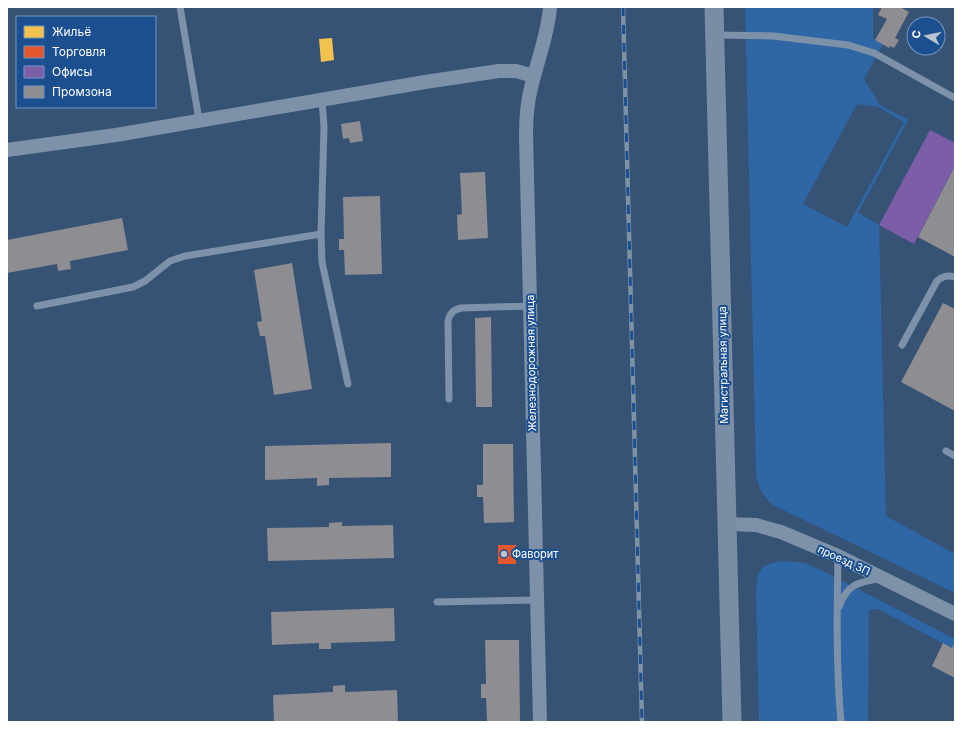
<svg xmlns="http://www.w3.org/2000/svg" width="962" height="729" viewBox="0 0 962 729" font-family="Inter,sans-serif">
	<rect width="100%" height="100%" fill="#365274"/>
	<g fill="#2f66a5" fill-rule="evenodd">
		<path d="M745 7H873V38L883 44 864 79 880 105 908 120 858 213 879 225 886 516 955 554V593L773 505C761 493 759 490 756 473ZM857 104 878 107 904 122 847 227 803 204Z"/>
		<path d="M783 561 805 563 819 569 955 639V644L952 648 878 609 869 610 868 722H759L756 593C757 570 760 564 783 561Z"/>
	</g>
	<polygon fill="#f2c14e" points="332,38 334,60 321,62 319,39"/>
	<rect fill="#e4572e" x="498" y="545" width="18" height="19"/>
	<polygon fill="#7b5ea7" points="930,130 955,143 955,166 914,244 879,225"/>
	<g fill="#8d8d92">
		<polygon points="882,7 900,7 909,12 895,38 899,40 894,48 890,46 889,48 875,40 887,19 878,15"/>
		<polygon points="360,121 363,141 350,143 349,138 343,139 341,124"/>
		<polygon points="955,166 955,257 918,237"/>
		<polygon points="485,172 488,238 458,240 457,215 462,214 460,173"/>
		<polygon points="380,196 382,274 345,275 344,250 339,250 339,239 344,239 343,197"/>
		<polygon points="122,218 128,250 70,261 71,269 58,271 57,264 7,273 7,240"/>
		<polygon points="292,263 312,389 274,395 265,336 260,336 257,322 262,321 254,270"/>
		<polygon points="943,303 955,309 955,411 901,382"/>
		<polygon points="491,317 492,407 476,407 475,318"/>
		<polygon points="391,443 391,477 329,478 329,485 317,486 317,478 265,480 265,446"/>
		<polygon points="483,444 513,444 514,522 484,523 483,497 477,497 477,485 483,485"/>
		<polygon points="342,522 342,526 393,525 394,558 268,561 267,528 329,527 329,523"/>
		<polygon points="394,608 395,641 331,643 331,649 319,649 319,643 272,645 271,612"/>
		<polygon points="485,640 519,640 520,722 487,722 486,698 481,698 481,684 486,684"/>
		<polygon points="955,642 955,678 932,666 943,643 952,648"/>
		<polygon points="345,685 345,692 397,690 398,722 274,722 273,695 333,692 333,686"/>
	</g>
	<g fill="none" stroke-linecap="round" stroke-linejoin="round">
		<g stroke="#7d92a8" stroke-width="7">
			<polyline points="180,7 199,120"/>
			<polyline points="715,35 773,36 848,45 874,53 955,98"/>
			<polyline points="322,100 324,127 321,234 322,262 348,384"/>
			<polyline points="37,306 133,287 145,281 170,261 185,256 321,234"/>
			<path d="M902 345 937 281C943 276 947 275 955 277"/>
			<path d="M449 399 448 321C450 313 453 310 461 308L530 306"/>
			<polyline points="946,451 955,456"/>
			<path d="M838 556C837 612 836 667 841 722"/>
			<polyline points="437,602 537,600"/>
			<path d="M839 607C847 585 857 582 879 579"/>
		</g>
		<g stroke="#7d92a8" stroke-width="14">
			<polyline points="7,150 116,135 425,82 499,71 516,71 534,76"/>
			<polyline points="727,524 756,525 781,532 838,556 955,614"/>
			<path d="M540 722 526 135C526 119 527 104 531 88 537 61 548 35 550 7"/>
		</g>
		<polyline stroke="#798da4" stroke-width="19" points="714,7 732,722"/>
		<defs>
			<polyline id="rail" points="623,7 642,722"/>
		</defs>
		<use href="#rail" stroke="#7e92a7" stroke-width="4.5"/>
		<use href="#rail" stroke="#1b4f8f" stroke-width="3" stroke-dasharray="9" stroke-linecap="butt"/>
	</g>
	<circle fill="#b9c2ce" stroke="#1b4f8f" stroke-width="1.5" cx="504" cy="554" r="4"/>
	<g text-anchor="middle" stroke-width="4" stroke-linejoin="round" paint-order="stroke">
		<g font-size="11" fill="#fff" stroke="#1b4f8f">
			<text transform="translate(531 363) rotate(-91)" y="4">Железнодорожная улица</text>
			<text transform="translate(723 365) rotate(-91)" y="4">Магистральная улица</text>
			<text transform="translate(844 560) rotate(25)" y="4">проезд 3П</text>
		</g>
		<g font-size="11" fill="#fff" stroke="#1b4f8f" text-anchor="start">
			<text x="512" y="558">Фаворит</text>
		</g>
	</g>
	<rect width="962" height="729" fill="none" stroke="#ffffff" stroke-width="16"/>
	<rect x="16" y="16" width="140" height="92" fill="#1b4f8f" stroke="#7695bc"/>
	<rect x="24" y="26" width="20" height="12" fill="#f2c14e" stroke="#7695bc"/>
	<text x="52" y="36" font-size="12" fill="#ffffff">Жильё</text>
	<rect x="24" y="46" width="20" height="12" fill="#e4572e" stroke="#7695bc"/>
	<text x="52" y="56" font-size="12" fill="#ffffff">Торговля</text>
	<rect x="24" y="66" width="20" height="12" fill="#7b5ea7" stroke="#7695bc"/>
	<text x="52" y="76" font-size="12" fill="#ffffff">Офисы</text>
	<rect x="24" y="86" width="20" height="12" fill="#8d8d92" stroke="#7695bc"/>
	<text x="52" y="96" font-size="12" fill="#ffffff">Промзона</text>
	<g transform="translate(926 36) rotate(280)"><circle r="19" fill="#1b4f8f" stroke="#7695bc"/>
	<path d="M0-3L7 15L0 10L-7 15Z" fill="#b9c2ce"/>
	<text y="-6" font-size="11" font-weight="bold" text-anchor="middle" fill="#ffffff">С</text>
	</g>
</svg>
